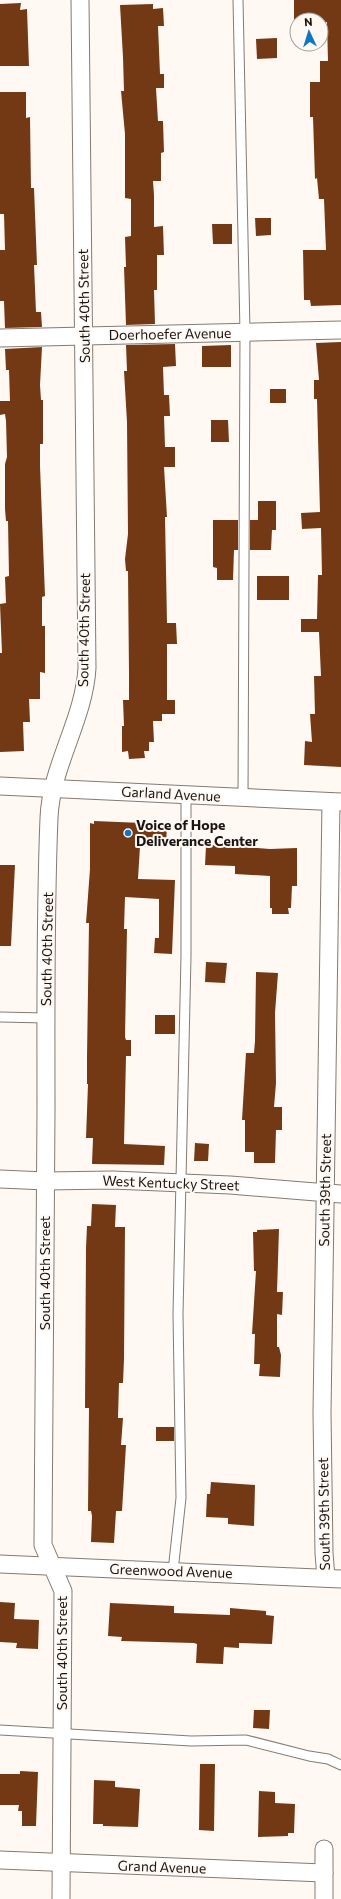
<svg xmlns="http://www.w3.org/2000/svg" width="341" height="1899" viewBox="0 0 341 1899" font-family="Commissioner,sans-serif">
	<rect width="100%" height="100%" fill="#fff8f3"/>
	<g fill="#733914">
		<polygon points="294,0 341,0 341,305 311,306 310,300 304,300 303,250 326,250 324,199 319,199 317,178 315,179 313,117 310,117 310,82 320,82 320,61 328,61 327,22 321,23 321,20 294,20"/>
		<polygon points="21,3 20,10 27,9 29,66 0,66 0,4"/>
		<polygon points="153,4 153,9 163,8 164,26 158,26 160,74 164,74 164,88 156,88 158,121 163,121 164,152 161,153 161,181 153,181 154,195 154,227 163,226 164,255 157,255 157,290 154,290 155,324 126,325 124,267 126,267 125,237 131,236 131,199 125,198 125,134 121,91 124,91 123,57 120,5"/>
		<polygon points="277,38 277,58 257,59 256,39"/>
		<polygon points="0,92 26,92 26,118 30,117 31,188 34,188 37,265 34,265 36,312 41,312 42,327 5,328 4,301 0,301 0,250 5,250 4,214 0,214"/>
		<polygon points="255,218 271,218 271,235 256,236"/>
		<polygon points="212,224 232,224 232,244 213,244"/>
		<polygon points="341,342 341,767 304,765 305,741 312,742 310,714 315,714 314,676 321,676 319,632 301,632 301,619 317,619 318,575 322,575 321,528 302,529 301,513 320,512 317,399 314,399 314,380 319,380 316,343"/>
		<polygon points="175,344 176,366 163,367 164,395 169,395 170,416 164,416 165,447 175,447 175,467 164,467 167,517 165,517 167,623 176,623 177,644 167,644 167,700 175,700 175,714 162,714 162,721 153,721 154,742 149,742 149,751 144,751 145,758 129,759 128,751 122,752 122,726 124,726 123,700 129,700 129,673 128,571 126,571 125,559 128,534 127,422 124,371 127,371 126,345"/>
		<polygon points="231,345 231,367 202,367 202,346"/>
		<polygon points="42,347 40,385 41,400 43,400 43,444 40,444 40,466 45,596 42,597 42,626 45,626 45,673 40,672 40,699 29,699 30,722 23,722 24,751 0,752 0,653 2,653 0,604 6,603 5,577 9,576 8,521 6,521 5,509 5,464 7,457 6,421 5,414 0,415 0,401 10,401 9,370 6,370 5,349"/>
		<rect x="270" y="389" width="16" height="14"/>
		<polygon points="211,420 228,420 229,442 211,442"/>
		<polygon points="258,501 276,501 276,530 272,530 271,550 250,550 250,520 258,520"/>
		<polygon points="213,520 238,520 238,550 234,550 233,580 217,580 217,568 213,567"/>
		<rect x="257" y="576" width="32" height="24"/>
		<polygon points="94,821 167,824 166,847 140,846 138,879 175,880 172,954 154,953 155,938 159,938 159,899 125,897 124,929 127,929 125,1037 126,1040 131,1040 131,1056 126,1056 124,1144 165,1146 164,1165 92,1164 93,1138 86,1138 88,1084 87,1084 87,1057 89,923 86,923 90,869 90,823 94,824"/>
		<polygon points="214,845 270,849 297,848 297,886 292,886 291,908 288,908 289,914 272,914 272,908 270,908 270,876 235,874 235,866 205,865 206,846"/>
		<polygon points="0,865 15,865 11,946 0,946"/>
		<polygon points="206,962 227,963 225,983 205,982"/>
		<polygon points="256,972 278,973 275,1013 276,1083 274,1107 282,1107 282,1130 276,1130 275,1163 254,1163 254,1152 245,1152 245,1120 242,1120 246,1053 254,1053 255,1041"/>
		<rect x="155" y="1015" width="20" height="19"/>
		<polygon points="195,1143 209,1144 208,1161 194,1161"/>
		<polygon points="92,1204 116,1205 115,1227 125,1227 124,1359 123,1383 119,1383 118,1418 123,1418 121,1445 126,1445 122,1511 116,1511 114,1543 91,1542 92,1516 91,1511 88,1511 89,1408 85,1408 86,1248 87,1226 91,1226"/>
		<polygon points="279,1229 277,1292 283,1292 282,1315 277,1314 277,1347 279,1347 281,1355 280,1377 259,1376 260,1364 254,1364 255,1334 252,1334 256,1271 254,1271 253,1232 257,1232 257,1230"/>
		<rect x="156" y="1427" width="18" height="14"/>
		<polygon points="211,1482 255,1485 254,1526 228,1524 228,1518 206,1517 207,1494 210,1494"/>
		<polygon points="0,1602 15,1603 14,1619 39,1620 38,1649 16,1648 17,1643 0,1642"/>
		<polygon points="110,1603 174,1606 174,1613 230,1615 230,1608 266,1611 266,1615 274,1616 272,1644 239,1643 239,1648 224,1647 223,1664 196,1663 197,1644 194,1643 121,1641 122,1637 108,1636"/>
		<polygon points="254,1710 270,1710 269,1729 253,1728"/>
		<polygon points="200,1764 215,1764 214,1831 199,1830"/>
		<polygon points="20,1771 38,1772 36,1826 22,1826 22,1811 18,1811 19,1805 0,1805 0,1774 20,1774"/>
		<polygon points="94,1780 115,1781 115,1787 140,1789 138,1827 103,1826 103,1824 93,1824"/>
		<polygon points="259,1791 275,1792 275,1803 295,1804 294,1833 288,1833 288,1836 258,1837"/>
	</g>
	<g fill="none" stroke-linecap="round" stroke-linejoin="round">
		<defs>
			<g id="lane">
				<polyline points="238,0 245,332 243,797"/>
				<polyline points="0,1017 46,1018"/>
				<polyline points="173,1571 181,1498 178,1314 186,956 186,795"/>
				<polyline points="0,1730 191,1741 246,1740 309,1756 328,1759 341,1765"/>
			</g>
			<g id="street">
				<polyline points="0,338 341,330"/>
				<polyline points="0,786 341,802"/>
				<polyline points="0,1179 46,1181 113,1180 230,1185 341,1194"/>
				<polyline points="0,1564 341,1579"/>
				<polyline points="326,1578 324,1553 322,1413 331,802"/>
				<polyline points="324,1849 324,1899"/>
				<polyline points="0,1860 324,1873"/>
				<path d="M61 1899 63 1591 43 1545C44 1400 45 1255 46 1111 46 1013 45 915 49 818 51 766 84 720 87 668L80 0"/>
			</g>
		</defs>
		<use href="#lane" stroke="#847a72" stroke-width="11"/>
		<use href="#street" stroke="#847a72" stroke-width="19"/>
		<use href="#lane" stroke="#fff" stroke-width="9"/>
		<use href="#street" stroke="#fff" stroke-width="17"/>
	</g>
	<circle fill="#0f77c2" stroke="#fff8f3" stroke-width="1.5" cx="128" cy="833" r="4"/>
	<g text-anchor="middle" stroke-width="4" stroke-linejoin="round" paint-order="stroke">
		<g font-size="14" fill="#191512" stroke="#fff8f3">
			<text transform="translate(84 306) rotate(-91)" y="5">South 40th Street</text>
			<text transform="translate(170 334) rotate(-1)" y="5">Doerhoefer Avenue</text>
			<text transform="translate(84 630) rotate(-89)" y="5">South 40th Street</text>
			<text transform="translate(171 794) rotate(3)" y="5">Garland Avenue</text>
			<text transform="translate(47 949) rotate(-89)" y="5">South 40th Street</text>
			<text transform="translate(171 1183) rotate(2)" y="5">West Kentucky Street</text>
			<text transform="translate(325 1190) rotate(-89)" y="5">South 39th Street</text>
			<text transform="translate(45 1273) rotate(-90)" y="5">South 40th Street</text>
			<text transform="translate(324 1514) rotate(-91)" y="5">South 39th Street</text>
			<text transform="translate(171 1571) rotate(2)" y="5">Greenwood Avenue</text>
			<text transform="translate(62 1653) rotate(-90)" y="5">South 40th Street</text>
			<text transform="translate(162 1867) rotate(2)" y="5">Grand Avenue</text>
		</g>
		<g font-size="14" font-weight="bold" fill="#191512" stroke="#fff8f3" text-anchor="start">
			<text x="136" y="830">Voice of Hope<tspan x="136" dy="16">Deliverance Center</tspan></text>
		</g>
	</g>
	<g transform="translate(309 32) rotate(356)"><circle r="19" fill="#fff8f3" stroke="#a39d99"/>
	<path d="M0-3L7 15L0 10L-7 15Z" fill="#0f77c2"/>
	<text y="-6" font-size="11" font-weight="bold" text-anchor="middle" fill="#191512">N</text>
	</g>
</svg>
